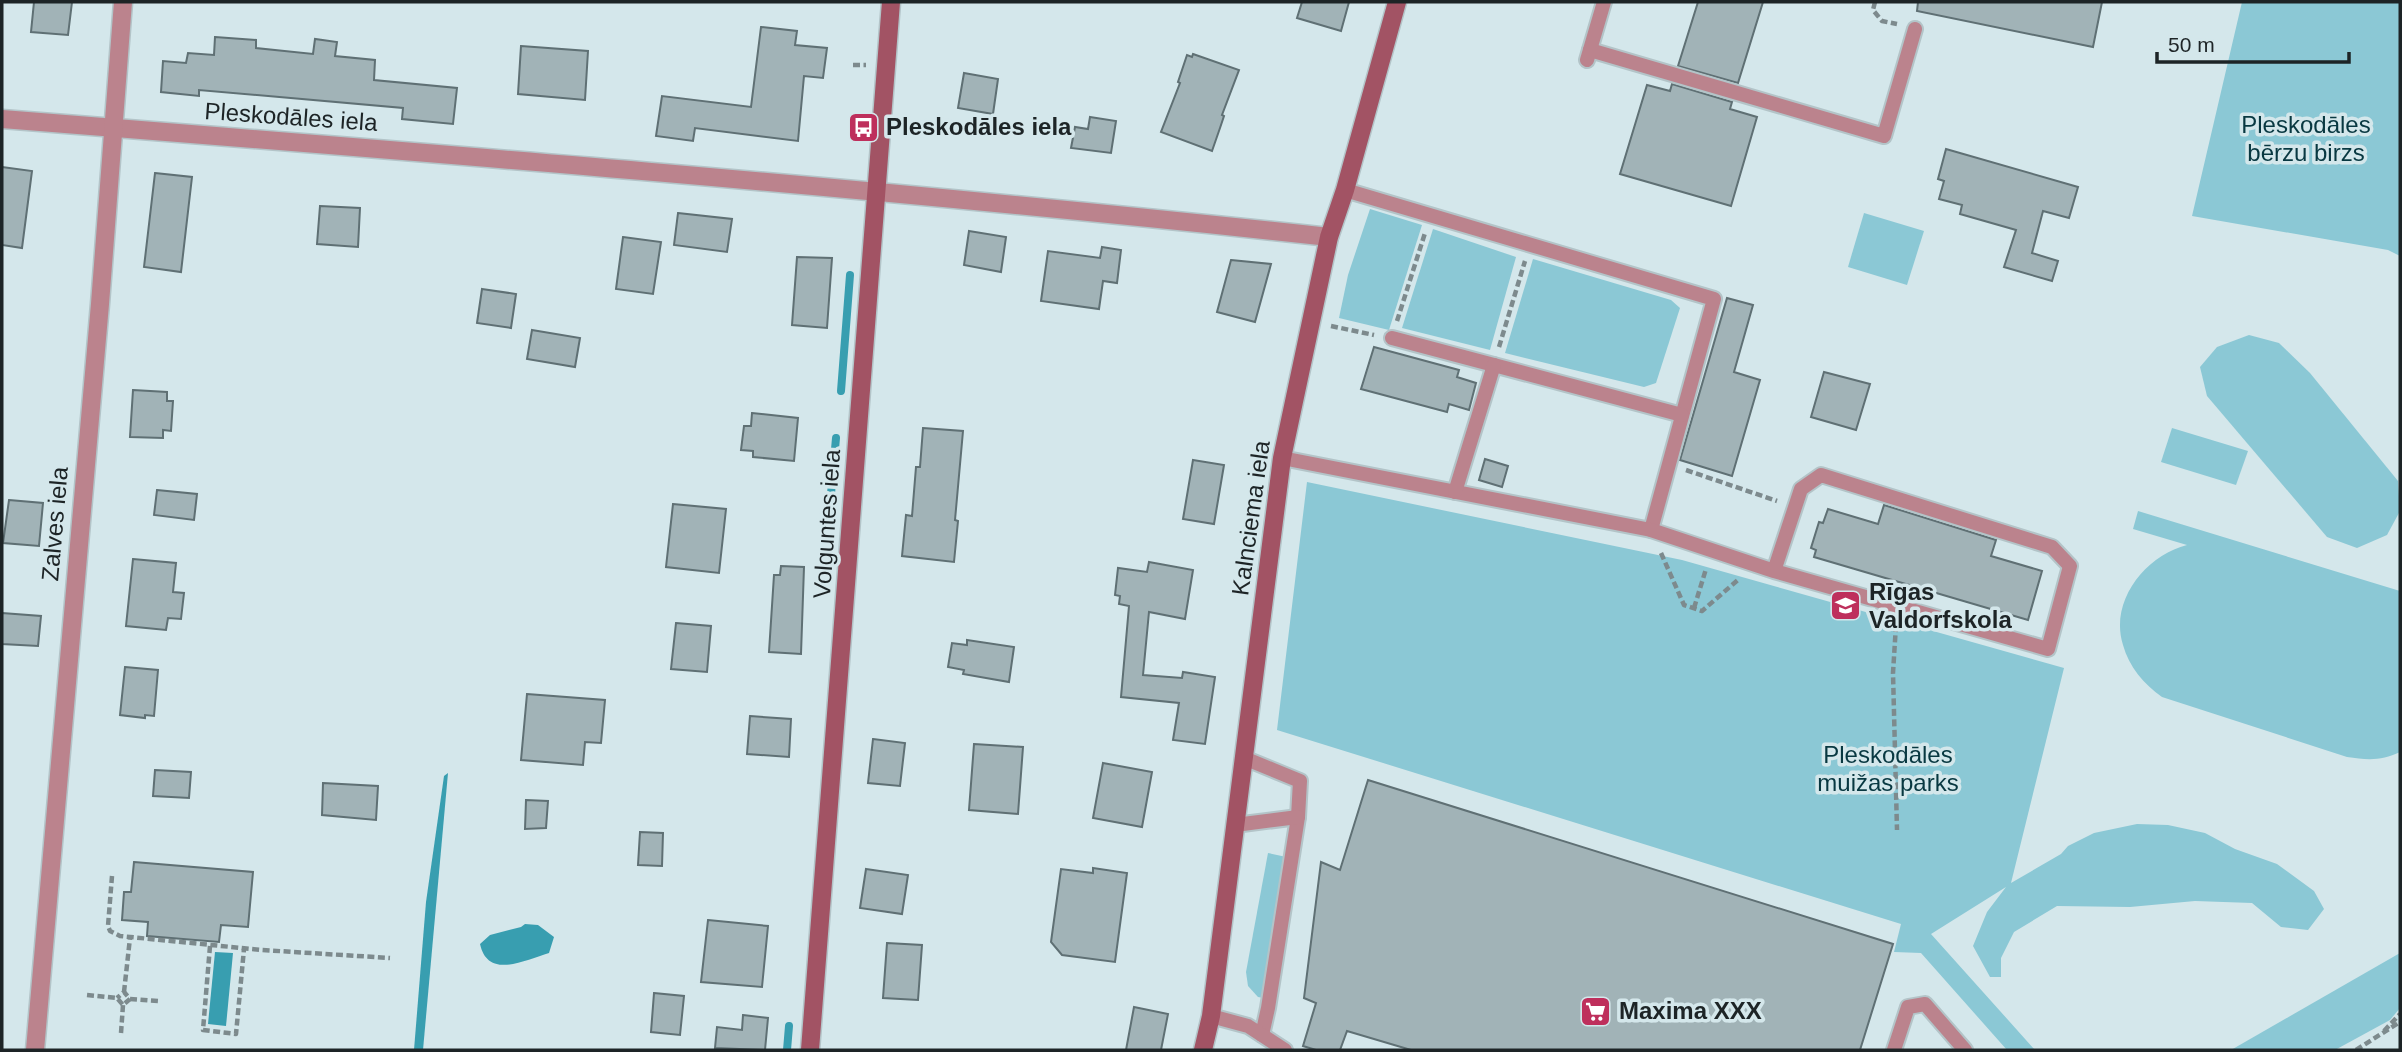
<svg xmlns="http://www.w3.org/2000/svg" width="2402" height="1052" viewBox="0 0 2402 1052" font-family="Arial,sans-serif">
	<rect width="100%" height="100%" fill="#d4e7eb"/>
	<g fill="#8bc8d5">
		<polygon points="2242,2 2400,2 2400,256 2388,250 2192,216"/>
		<polygon points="1370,209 1422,225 1389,330 1339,318 1348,275"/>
		<polygon points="1864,213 1924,231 1907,285 1848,267"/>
		<polygon points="1433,229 1516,257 1490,350 1402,328"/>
		<polygon points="1533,259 1671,300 1680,308 1656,383 1644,387 1505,353"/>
		<polygon points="2249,335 2279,343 2310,373 2398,481 2400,511 2387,535 2357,548 2327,537 2207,396 2200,367 2217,347"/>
		<polygon points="2172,428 2248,451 2236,485 2161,462"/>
		<polygon points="1307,482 1682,560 2064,668 2011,883 2061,854 2068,846 2094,833 2137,824 2168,825 2205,833 2235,849 2277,864 2314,891 2324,909 2308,930 2281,927 2252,903 2195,901 2130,907 2057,906 2014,932 2001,958 2001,977 1990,977 1973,946 1987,912 2006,887 1931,934 2035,1050 2007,1050 1921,953 1894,952 1901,924 1277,730"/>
		<path d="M2138 511 2400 591V752C2382 761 2367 760 2347 757L2162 697C2144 684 2129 667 2123 645 2109 601 2146 555 2187 545L2133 529Z"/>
		<polygon points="1268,853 1291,858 1269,999 1258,997 1248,986 1246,972"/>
		<polygon points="2400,953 2400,1008 2390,1020 2335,1050 2231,1050"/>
	</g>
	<g fill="#389eb0">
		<polygon points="448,773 423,1050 414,1050 426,902 444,776"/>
		<path d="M525 924 538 925 554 937 549 953C525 960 488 980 480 944L490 935 521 927Z"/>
		<polygon points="215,952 233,953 226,1026 208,1024"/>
	</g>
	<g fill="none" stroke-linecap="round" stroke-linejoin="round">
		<g stroke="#389eb0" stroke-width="8">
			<polyline points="841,391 850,275"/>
			<polyline points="826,550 836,438"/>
			<polyline points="787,1050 789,1026"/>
		</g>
	</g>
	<g fill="#a1b3b7" stroke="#5f7074" stroke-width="2">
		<polygon points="34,2 72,2 68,35 31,32"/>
		<polygon points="1302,2 1349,2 1341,31 1297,18"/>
		<polygon points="1698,2 1763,2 1738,83 1678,66"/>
		<polygon points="1918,2 2102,2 2093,47 1917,11"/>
		<polygon points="761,27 797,31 795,45 827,48 823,78 804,76 798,141 695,128 693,141 656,136 662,96 751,107"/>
		<polygon points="215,37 256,40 256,48 313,54 315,39 337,42 335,56 375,60 374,80 457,88 453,124 402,119 403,108 199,90 199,96 161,92 163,61 186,63 188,53 214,55"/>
		<polygon points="521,46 588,51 585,100 518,94"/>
		<polygon points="1193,54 1239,70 1222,115 1224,116 1220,128 1212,151 1161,132 1180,83 1178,82 1187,55 1192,57"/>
		<polygon points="964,73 998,79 993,114 958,108"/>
		<polygon points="1672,84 1732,102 1730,109 1757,117 1731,206 1620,174 1647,85 1670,91"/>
		<polygon points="1090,117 1116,121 1111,153 1071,148 1075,127 1088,129"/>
		<polygon points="1946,149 2078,187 2069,218 2043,211 2032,253 2058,261 2052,281 2004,267 2016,230 1960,214 1962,205 1939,199 1944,181 1938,179"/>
		<polygon points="2,167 32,171 22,248 2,245"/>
		<polygon points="155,173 192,177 181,272 144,267"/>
		<polygon points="320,206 360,208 358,247 317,244"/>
		<polygon points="678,213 732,219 727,252 674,245"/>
		<polygon points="969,231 1006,237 1001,272 964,265"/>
		<polygon points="623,237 661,242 653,294 616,289"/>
		<polygon points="1102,247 1121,250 1117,283 1103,281 1099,309 1041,301 1048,251 1100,258"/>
		<polygon points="797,257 832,258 827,328 792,325"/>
		<polygon points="1231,260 1271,264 1255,322 1217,312"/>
		<polygon points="482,289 516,294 511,328 477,323"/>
		<polygon points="1727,298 1753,305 1734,372 1760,380 1732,476 1680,460"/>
		<polygon points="532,330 580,338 575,367 527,359"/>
		<polygon points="1374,347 1459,370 1457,377 1476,383 1469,410 1449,404 1447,412 1361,389"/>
		<polygon points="1824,372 1870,384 1856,430 1811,417"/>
		<polygon points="133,390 167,392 167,401 173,401 171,431 163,430 163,438 130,437"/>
		<polygon points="752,413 798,418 794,461 753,457 753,451 741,450 744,426 751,426"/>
		<polygon points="923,428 963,431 955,520 958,521 954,562 902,556 906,515 912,516 916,467 920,467"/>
		<polygon points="1485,459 1508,466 1502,487 1479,480"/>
		<polygon points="1193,460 1224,465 1214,524 1183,519"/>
		<polygon points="157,490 197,494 194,520 154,515"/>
		<polygon points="9,500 43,503 39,546 3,543"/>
		<polygon points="673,504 726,509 719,573 666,567"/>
		<polygon points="1884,505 1996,540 1991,556 2042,571 2028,620 1814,557 1816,550 1811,548 1819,522 1823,523 1828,509 1878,524"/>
		<polygon points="133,559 176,563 173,592 184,593 181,619 168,618 166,630 126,626"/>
		<polygon points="1149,562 1193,570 1185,619 1149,612 1143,675 1182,678 1183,672 1215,677 1205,744 1173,740 1179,703 1121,697 1129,606 1119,604 1120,596 1115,595 1118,568 1147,572"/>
		<polygon points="781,566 804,567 801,654 769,652 774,575 780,575"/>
		<polygon points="2,613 41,616 38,646 2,644"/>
		<polygon points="676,623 711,626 707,672 671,669"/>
		<polygon points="967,640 1014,647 1009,682 963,674 964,670 948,667 952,643 967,645"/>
		<polygon points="125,667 158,670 154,716 145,715 145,718 120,715"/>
		<polygon points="527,694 605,700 601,743 585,742 583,765 521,760"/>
		<polygon points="750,716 791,719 789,757 747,754"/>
		<polygon points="873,739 905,743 900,786 868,783"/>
		<polygon points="974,744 1023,747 1018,814 969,810"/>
		<polygon points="1103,763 1152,772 1142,827 1093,818"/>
		<polygon points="155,770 191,772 189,798 153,796"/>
		<polygon points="1368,780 1893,944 1860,1050 1411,1050 1347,1031 1340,1050 1316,1050 1303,1046 1316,1003 1304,998 1321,862 1340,870"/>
		<polygon points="323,783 378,786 376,820 322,815"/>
		<polygon points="526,800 548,801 546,828 525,829"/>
		<polygon points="640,832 663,833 662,866 638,865"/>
		<polygon points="134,862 253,872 248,927 221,925 219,942 147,936 148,922 122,920 124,892 131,892"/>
		<polygon points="1093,868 1127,873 1115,962 1062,955 1051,942 1061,869 1093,873"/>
		<polygon points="866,869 908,875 902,914 860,908"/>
		<polygon points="708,920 768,926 762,987 701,982"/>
		<polygon points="887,943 922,945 918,1000 883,998"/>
		<polygon points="654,993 684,996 680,1035 651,1032"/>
		<polygon points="1134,1007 1168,1014 1161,1050 1126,1050"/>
		<polygon points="743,1015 768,1018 765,1050 715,1048 717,1027 742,1030"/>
	</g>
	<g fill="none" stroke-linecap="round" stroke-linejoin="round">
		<defs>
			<g id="lane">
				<polyline points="1590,50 1884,136 1915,29"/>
				<polyline points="1587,60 1604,2"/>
				<polyline points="1345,190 1714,299 1651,530"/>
				<polyline points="1392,338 1682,415"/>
				<polyline points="1282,458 1651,530 1774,571 2048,649 2070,566 2052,547 1821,475 1801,489 1774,571"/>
				<polyline points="1455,492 1494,365"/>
				<polyline points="1244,758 1300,781 1298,817 1268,1008 1262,1035"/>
				<polyline points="1235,825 1298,817"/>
				<polyline points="1211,1016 1248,1026 1285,1050"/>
				<polyline points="1894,1050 1908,1007 1925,1004 1965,1050"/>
			</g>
			<g id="street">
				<path d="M2 119C445 154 887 189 1329 237"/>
				<polyline points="35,1050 100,304 123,2"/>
			</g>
			<g id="secondary">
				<polyline points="810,1050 891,2"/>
				<polyline points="1203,1050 1211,1016 1282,458 1329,237 1345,190 1397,2"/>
			</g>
		</defs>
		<use href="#lane" stroke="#b3c4c8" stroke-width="18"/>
		<use href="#street" stroke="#b3c4c8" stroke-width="21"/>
		<use href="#secondary" stroke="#b3c4c8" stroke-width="21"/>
		<g stroke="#7d8a8d" stroke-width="4.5" stroke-dasharray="7 3.5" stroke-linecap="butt">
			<polyline points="1875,2 1873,10 1882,21 1897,24"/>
			<polyline points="853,65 866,65"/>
			<polyline points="1397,321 1425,233"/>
			<polyline points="1331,326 1374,335"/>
			<polyline points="1499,347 1525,261"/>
			<polyline points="1686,470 1777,501"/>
			<polyline points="1661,553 1684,605 1702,611 1739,579"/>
			<polyline points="1694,608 1706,569"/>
			<polyline points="1896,625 1893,673 1897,830"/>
			<polyline points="112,876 108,926 110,931 120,936 262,950 390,958"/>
			<polyline points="210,946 203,1030 236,1034 244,949"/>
			<polyline points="124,992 130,938"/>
			<polyline points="87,995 117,998 123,1005 130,999 124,992 117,998"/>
			<polyline points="130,999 158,1001"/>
			<polyline points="2384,1031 2400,1014"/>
			<polyline points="121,1033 123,1005"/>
			<polyline points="2356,1050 2400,1022"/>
		</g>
		<use href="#lane" stroke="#bb838d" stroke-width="14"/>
		<use href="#street" stroke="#bb838d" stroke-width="18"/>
		<use href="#secondary" stroke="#a25364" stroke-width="18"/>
	</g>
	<defs>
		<symbol id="bus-square" viewBox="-11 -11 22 22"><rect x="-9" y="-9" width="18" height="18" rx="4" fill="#be2f5c" stroke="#d4e7eb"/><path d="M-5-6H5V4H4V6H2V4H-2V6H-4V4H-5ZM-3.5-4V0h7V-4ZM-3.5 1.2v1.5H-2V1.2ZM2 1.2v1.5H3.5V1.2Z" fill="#fff"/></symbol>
		<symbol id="school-square" viewBox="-11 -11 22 22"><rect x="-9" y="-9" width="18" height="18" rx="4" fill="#be2f5c" stroke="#d4e7eb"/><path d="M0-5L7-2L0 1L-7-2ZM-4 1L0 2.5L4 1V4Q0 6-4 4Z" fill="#fff"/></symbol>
		<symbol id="supermarket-square" viewBox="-11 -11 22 22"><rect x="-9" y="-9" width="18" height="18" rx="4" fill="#be2f5c" stroke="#d4e7eb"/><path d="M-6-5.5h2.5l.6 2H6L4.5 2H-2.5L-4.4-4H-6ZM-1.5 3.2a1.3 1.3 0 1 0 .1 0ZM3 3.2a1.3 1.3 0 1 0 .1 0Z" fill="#fff"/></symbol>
	</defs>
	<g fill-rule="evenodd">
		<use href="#bus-square" x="846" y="110" width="35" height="35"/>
		<use href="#school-square" x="1828" y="588" width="35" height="35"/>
		<use href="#supermarket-square" x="1578" y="994" width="35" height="35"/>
	</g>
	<g text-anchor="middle" stroke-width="7" stroke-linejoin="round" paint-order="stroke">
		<g font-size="24" fill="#1d2426" stroke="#d4e7eb">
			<text transform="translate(291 117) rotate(4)" y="8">Pleskodāles iela</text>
			<text transform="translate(1251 518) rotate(-82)" y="8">Kalnciema iela</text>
			<text transform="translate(55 524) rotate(-85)" y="8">Zalves iela</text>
			<text transform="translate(827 524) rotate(-86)" y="8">Volguntes iela</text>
		</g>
		<g font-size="24" fill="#083841" stroke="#d4e7eb">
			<text x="2306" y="133">Pleskodāles<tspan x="2306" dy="28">bērzu birzs</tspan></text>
			<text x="1888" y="763">Pleskodāles<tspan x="1888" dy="28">muižas parks</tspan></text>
		</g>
		<g font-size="24" font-weight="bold" fill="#1d2426" stroke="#d4e7eb" text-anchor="start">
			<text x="886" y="135">Pleskodāles iela</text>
			<text x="1869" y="600">Rīgas<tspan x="1869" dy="28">Valdorfskola</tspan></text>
			<text x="1619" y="1019">Maxima XXX</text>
		</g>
	</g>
	<rect width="2402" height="1052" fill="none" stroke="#1d2426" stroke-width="7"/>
	<path d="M2157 52v10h192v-10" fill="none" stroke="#1d2426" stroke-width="3.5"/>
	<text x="2168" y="52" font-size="21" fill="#1d2426" stroke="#d4e7eb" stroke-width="5" paint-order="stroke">50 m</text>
</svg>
